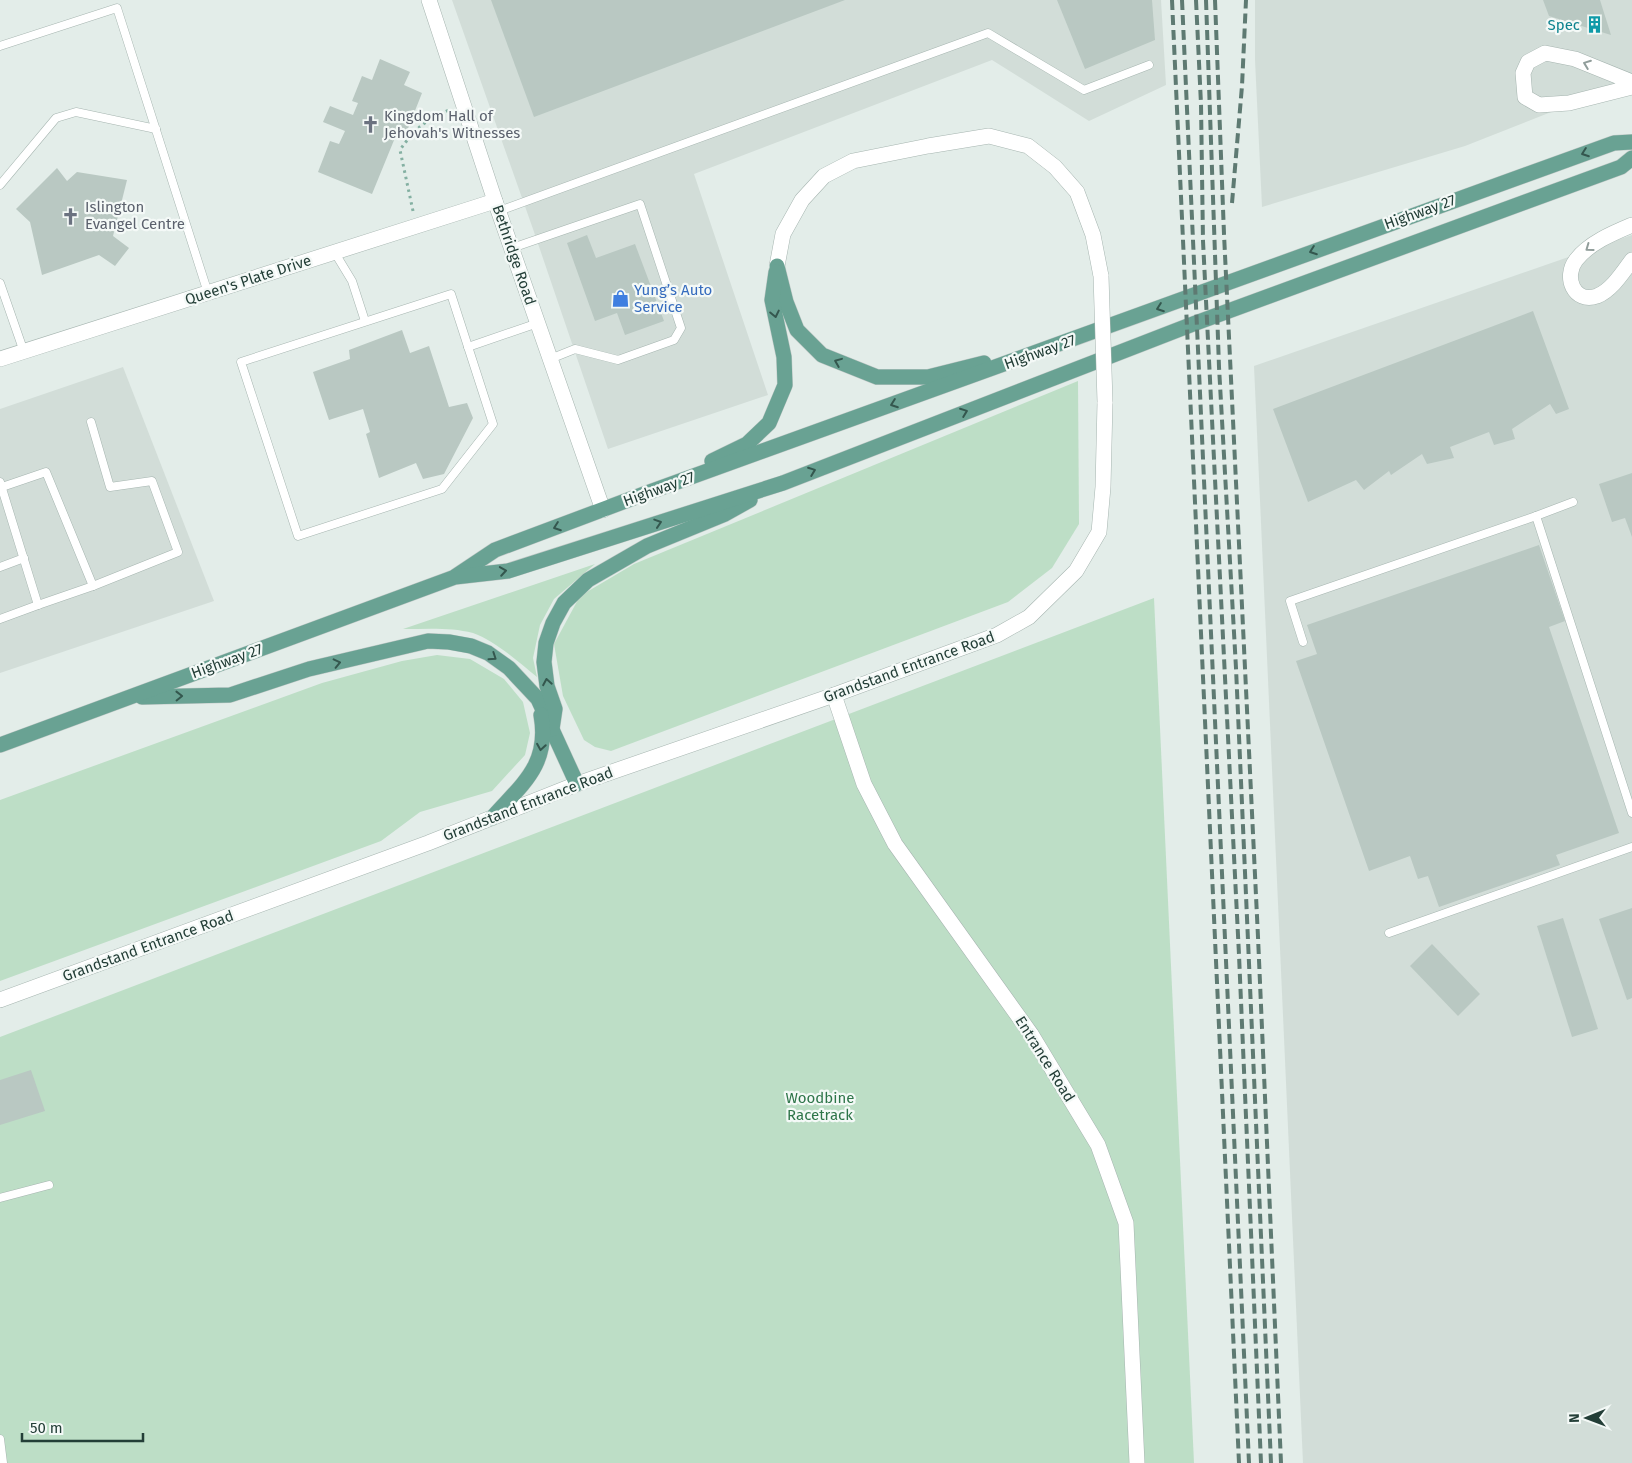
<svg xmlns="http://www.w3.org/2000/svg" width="1632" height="1463" viewBox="0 0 1632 1463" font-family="'Fira Sans',sans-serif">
	<rect width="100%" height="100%" fill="#e3ede9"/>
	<g fill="#d2ddd8">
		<polygon points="452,0 1161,0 1166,85 1089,121 992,60 694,174 768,395 608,449 533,229"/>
		<polygon points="1255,0 1632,0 1632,80 1465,146 1262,207 1255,60"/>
		<polygon points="1632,235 1632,1463 1303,1463 1254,366"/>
		<polygon points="123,367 214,601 0,673 0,409"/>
	</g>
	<g fill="#bddec6">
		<polygon points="1078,381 1079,524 1052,568 1008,602 611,751 595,747 584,740 563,696 554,644 580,596 634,564"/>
		<path d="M595 564 554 599 540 625 533 658 537 677C520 663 494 640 473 633 451 627 426 629 403 629Z"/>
		<polygon points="1154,598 1194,1463 0,1463 0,1037"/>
		<polygon points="437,655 470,659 504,679 523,702 530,733 525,755 492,791 420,812 381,841 0,981 0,800 322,683 402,661"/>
	</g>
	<g fill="#b9c8c2">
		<polygon points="491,0 845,0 534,117"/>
		<polygon points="1057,0 1152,0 1155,40 1085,69"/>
		<polygon points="1543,0 1600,0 1611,35 1549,16"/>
		<polygon points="380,59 410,72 404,85 422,93 407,131 399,128 372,194 318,172 330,141 339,144 345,131 323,122 330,106 353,115 358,103 352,101 362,76 372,80"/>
		<polygon points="57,168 67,181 77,172 127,180 113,236 129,248 115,266 99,255 42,275 30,222 16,209"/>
		<polygon points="587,235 596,258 635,244 664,321 625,335 617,313 595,321 567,243"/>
		<polygon points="1533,311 1569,409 1556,414 1550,404 1512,429 1515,439 1494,445 1489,432 1450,447 1454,458 1427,464 1422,454 1391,475 1389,471 1364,490 1356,480 1308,502 1273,409"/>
		<polygon points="402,330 410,353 429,346 449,407 467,403 473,418 444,474 423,479 416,463 379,478 366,434 370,432 363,409 329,420 313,372 350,359 349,350"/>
		<polygon points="1632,473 1632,537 1625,518 1612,522 1599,484"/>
		<polygon points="1539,545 1565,621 1549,627 1619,833 1556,855 1560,865 1439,907 1428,876 1418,879 1410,856 1369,871 1296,661 1317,654 1307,625"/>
		<polygon points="1632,908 1632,998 1627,1000 1599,919"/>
		<polygon points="1563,918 1598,1029 1572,1037 1537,926"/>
		<polygon points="1432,944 1480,994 1458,1016 1410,966"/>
		<polygon points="31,1070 45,1111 0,1125 0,1080"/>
	</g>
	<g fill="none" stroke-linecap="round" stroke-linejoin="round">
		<defs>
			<g id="service">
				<polyline points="0,46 117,8 208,293"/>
				<polyline points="0,185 56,118 76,112 156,129"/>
				<polyline points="499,211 988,33 1084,90 1149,65"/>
				<polyline points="512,248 640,204 681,328 674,340 618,360 575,349 550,359"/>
				<polyline points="335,253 352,281 365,321"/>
				<polyline points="0,283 24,352"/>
				<polygon points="451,294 493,424 442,489 298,536 241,362"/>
				<polyline points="468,347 538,323"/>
				<polyline points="0,482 38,605 0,619"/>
				<polyline points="2,487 46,472 93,586"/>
				<polyline points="1536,516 1573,502"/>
				<polyline points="0,567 24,558"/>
				<polyline points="38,605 93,586 178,552 152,481 110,487 91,422"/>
				<polyline points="1303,642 1290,601 1536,516 1632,813"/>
				<polyline points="1389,933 1632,847"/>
				<polyline points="0,1198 49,1185"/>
				<polyline points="0,1439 3,1463"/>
			</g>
			<g id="minor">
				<polyline points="429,0 495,201 603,510"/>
				<polyline points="1632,82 1575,59 1545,53 1528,62 1523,73 1525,97 1539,105 1569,103 1632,87"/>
				<path d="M1632 225C1613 233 1589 243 1576 260 1563 277 1574 304 1597 296 1612 290 1623 272 1632 260"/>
				<polyline points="834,695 864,784 895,844 1031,1034 1098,1145 1126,1223 1137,1463"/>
			</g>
			<g id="tertiary">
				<polyline points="777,266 783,234 802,200 824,176 853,161 928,146 989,136 1028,146 1055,167 1077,192 1093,235 1101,276"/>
				<polyline points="0,359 495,201"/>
				<polyline points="0,1000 428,843 577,784 834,695 997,635 1029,617 1076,571 1099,532 1103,487 1105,402"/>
			</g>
			<g id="primary">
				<polyline points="777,266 786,302 797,330 822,355 877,377 928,377 984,363"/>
				<polyline points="712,461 747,444 769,423 785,385 784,357 772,300 776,272"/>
				<polyline points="456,576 495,550 644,494 1614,143 1632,142"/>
				<polyline points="142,697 230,695 309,669 428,641 449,642 471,646 488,653 509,668 538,699 577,784"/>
				<polyline points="552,729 555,709 547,686 544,662 546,643 553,623 564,603 588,580 647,546 725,514 750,500"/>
				<polyline points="0,745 455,577 508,571 783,483 1193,324 1621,167 1632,158"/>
				<path d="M492 818C522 784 550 765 541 715"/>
			</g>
		</defs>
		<use href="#service" stroke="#a6b5b0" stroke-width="9"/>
		<use href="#minor" stroke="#a6b5b0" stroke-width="16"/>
		<use href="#tertiary" stroke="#a6b5b0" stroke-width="16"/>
		<use href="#primary" stroke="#c1c9c7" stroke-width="16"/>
		<path stroke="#84b0a2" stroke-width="3" stroke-dasharray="2.5 4" stroke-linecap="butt" d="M413 211 400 150C416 127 425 121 451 109"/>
		<use href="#service" stroke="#fff" stroke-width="8"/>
		<use href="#minor" stroke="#fff" stroke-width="15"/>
		<use href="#tertiary" stroke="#fff" stroke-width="15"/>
		<use href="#primary" stroke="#69a293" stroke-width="15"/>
		<g stroke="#5e7a72" stroke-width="4" stroke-dasharray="10 5" stroke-linecap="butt">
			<polyline points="1172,0 1239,1463"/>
			<polyline points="1182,0 1249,1463"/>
			<polyline points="1196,0 1201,104 1203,241 1239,955 1261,1463"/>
			<polyline points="1206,0 1219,367 1236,668 1271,1463"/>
			<polyline points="1215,0 1224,234 1258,937 1281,1463"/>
			<polyline points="1232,203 1242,86 1246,0"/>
		</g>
		<defs>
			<polyline id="tertiary-bridge" points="1101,276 1105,402"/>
		</defs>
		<use href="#tertiary-bridge" stroke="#a6b5b0" stroke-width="16" stroke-linecap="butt"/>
		<use href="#tertiary-bridge" stroke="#fff" stroke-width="15"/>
	</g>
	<defs><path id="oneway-chevron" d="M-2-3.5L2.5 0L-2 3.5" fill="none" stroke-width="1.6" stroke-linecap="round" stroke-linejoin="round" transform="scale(1.25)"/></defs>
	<g stroke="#919e9b">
		<use href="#oneway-chevron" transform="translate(1587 64) rotate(-159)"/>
		<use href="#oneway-chevron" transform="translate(1589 248) rotate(144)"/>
	</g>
	<g stroke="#34574e">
		<use href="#oneway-chevron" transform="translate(1585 153) rotate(160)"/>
		<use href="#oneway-chevron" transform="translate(1313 251) rotate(160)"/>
		<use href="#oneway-chevron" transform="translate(1160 308) rotate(160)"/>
		<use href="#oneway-chevron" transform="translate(775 314) rotate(78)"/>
		<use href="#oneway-chevron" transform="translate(838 362) rotate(-158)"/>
		<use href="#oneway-chevron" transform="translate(894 404) rotate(160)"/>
		<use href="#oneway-chevron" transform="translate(964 412) rotate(-21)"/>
		<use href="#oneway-chevron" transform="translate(812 471) rotate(-21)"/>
		<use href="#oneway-chevron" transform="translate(658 523) rotate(-18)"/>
		<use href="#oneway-chevron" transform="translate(557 527) rotate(160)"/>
		<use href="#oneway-chevron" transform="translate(503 571) rotate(-9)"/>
		<use href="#oneway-chevron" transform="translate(493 657) rotate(34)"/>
		<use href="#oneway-chevron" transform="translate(337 663) rotate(-13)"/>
		<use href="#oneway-chevron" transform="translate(547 682) rotate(-100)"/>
		<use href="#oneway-chevron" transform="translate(179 696) rotate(-1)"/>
		<use href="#oneway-chevron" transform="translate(541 747) rotate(99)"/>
	</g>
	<defs>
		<symbol id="building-bare" viewBox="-9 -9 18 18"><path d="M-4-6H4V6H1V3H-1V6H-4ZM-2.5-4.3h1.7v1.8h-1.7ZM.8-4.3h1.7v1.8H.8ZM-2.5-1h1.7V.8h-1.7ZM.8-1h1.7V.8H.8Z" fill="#0f9aa8" stroke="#f4f9f7" stroke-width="2.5" paint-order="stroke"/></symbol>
		<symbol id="church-bare" viewBox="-9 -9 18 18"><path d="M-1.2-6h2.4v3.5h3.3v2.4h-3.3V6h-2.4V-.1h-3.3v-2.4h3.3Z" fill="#6b7280" stroke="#f4f9f7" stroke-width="2.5" paint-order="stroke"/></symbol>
		<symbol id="shop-bare" viewBox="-9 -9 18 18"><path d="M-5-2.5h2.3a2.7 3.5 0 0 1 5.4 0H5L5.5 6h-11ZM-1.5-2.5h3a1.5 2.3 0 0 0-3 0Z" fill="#3f7fe0" stroke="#f4f9f7" stroke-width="2.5" paint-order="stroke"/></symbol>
	</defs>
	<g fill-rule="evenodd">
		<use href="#building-bare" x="1582" y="12" width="25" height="25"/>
		<use href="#church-bare" x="358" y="112" width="25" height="25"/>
		<use href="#church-bare" x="58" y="204" width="25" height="25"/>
		<use href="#shop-bare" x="608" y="286" width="25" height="25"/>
	</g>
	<g text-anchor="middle" stroke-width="4.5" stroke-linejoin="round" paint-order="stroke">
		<g font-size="15" fill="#0d838f" stroke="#f4f9f7" text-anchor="end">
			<text x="1580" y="30">Spec</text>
		</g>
		<g font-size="15" fill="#5b616d" stroke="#f4f9f7" text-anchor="start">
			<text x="384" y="121">Kingdom Hall of<tspan x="384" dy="17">Jehovah's Witnesses</tspan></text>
			<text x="85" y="212">Islington<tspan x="85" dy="17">Evangel Centre</tspan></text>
		</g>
		<g font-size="15" fill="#233e37" stroke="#f4f9f7">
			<text transform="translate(1420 212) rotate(-20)" y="5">Highway 27</text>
			<text transform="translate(514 255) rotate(71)" y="5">Bethridge Road</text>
			<text transform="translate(248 280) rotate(-18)" y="5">Queen's Plate Drive</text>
			<text transform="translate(1040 352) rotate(-20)" y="5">Highway 27</text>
			<text transform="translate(659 489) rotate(-20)" y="5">Highway 27</text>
			<text transform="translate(227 661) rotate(-20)" y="5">Highway 27</text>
			<text transform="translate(909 667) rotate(-20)" y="5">Grandstand Entrance Road</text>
			<text transform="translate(528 804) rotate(-21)" y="5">Grandstand Entrance Road</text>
			<text transform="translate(148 946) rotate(-20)" y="5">Grandstand Entrance Road</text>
			<text transform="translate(1045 1059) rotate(58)" y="5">Entrance Road</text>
		</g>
		<g font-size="15" fill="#366cbe" stroke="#f4f9f7" text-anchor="start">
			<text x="634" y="295">Yung’s Auto<tspan x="634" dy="17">Service</tspan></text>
		</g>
		<g font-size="15" fill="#2e7549" stroke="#f4f9f7">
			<text x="820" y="1103">Woodbine<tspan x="820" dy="17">Racetrack</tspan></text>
		</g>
	</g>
	<g transform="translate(1587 1418) rotate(269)" stroke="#f4f9f7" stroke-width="4" paint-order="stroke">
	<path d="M0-4L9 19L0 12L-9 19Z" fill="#233e37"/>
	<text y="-8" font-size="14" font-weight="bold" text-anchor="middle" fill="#233e37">N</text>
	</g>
	<path d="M22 1433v8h121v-8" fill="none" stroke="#233e37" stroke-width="2.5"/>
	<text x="30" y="1433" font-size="15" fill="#233e37" stroke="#f4f9f7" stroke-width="4" paint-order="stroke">50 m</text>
</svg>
